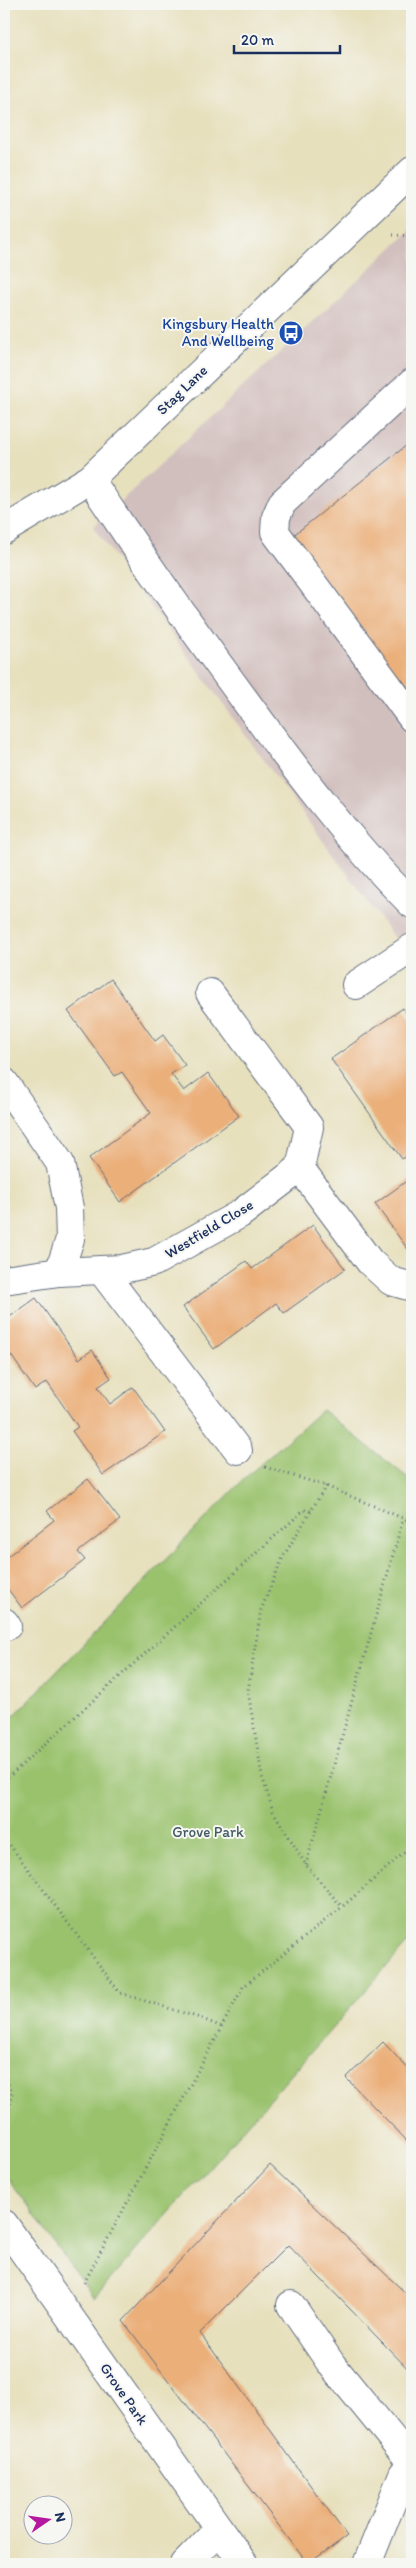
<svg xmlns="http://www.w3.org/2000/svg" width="416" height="2568" viewBox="0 0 416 2568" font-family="Itim,sans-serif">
	<rect width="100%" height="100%" fill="#f6f6f2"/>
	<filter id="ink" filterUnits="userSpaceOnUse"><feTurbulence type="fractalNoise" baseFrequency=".02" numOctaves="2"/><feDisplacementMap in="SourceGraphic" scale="10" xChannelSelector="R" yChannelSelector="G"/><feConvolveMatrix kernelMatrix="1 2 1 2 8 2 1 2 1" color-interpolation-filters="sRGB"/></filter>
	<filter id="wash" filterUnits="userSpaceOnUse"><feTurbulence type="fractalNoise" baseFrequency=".0096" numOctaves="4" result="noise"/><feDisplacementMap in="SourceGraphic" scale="20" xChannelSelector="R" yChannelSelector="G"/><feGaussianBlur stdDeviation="1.12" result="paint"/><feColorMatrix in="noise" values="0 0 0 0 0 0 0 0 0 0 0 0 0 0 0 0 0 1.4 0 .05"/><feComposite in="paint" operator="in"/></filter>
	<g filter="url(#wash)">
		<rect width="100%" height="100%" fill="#e7e0bd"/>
		<polygon fill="#d1bfbe" points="412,229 412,928 395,939 93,527"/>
		<polygon fill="#9ac26d" stroke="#5a7866" points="322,1410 412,1481 412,1938 94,2298 4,2173 4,1726 245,1478"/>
		<g id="blocks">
			<g fill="#ebaf79">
				<polygon points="412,441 412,693 291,537"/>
				<polygon points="111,979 155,1041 163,1035 185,1065 171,1074 184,1091 208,1073 239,1116 120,1202 89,1158 151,1113 122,1072 115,1076 68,1011"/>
				<polygon points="403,1008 412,1022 412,1152 402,1159 331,1059"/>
				<polygon points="412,1177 412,1255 375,1204"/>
				<polygon points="313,1225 345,1269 284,1313 276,1303 214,1349 183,1307 246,1261 252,1269"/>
				<polygon points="36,1298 79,1359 92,1350 111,1378 98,1387 110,1404 133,1387 165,1432 103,1475 72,1431 78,1427 47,1382 35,1390 4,1345 4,1321"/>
				<polygon points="88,1479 120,1520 78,1552 85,1560 22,1608 4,1584 4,1559 54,1520 47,1511"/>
				<polygon points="383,2042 412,2073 412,2146 346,2078"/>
				<polygon points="270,2165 412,2299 412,2373 288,2245 200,2333 347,2536 308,2564 123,2321"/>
			</g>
		</g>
	</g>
	<g filter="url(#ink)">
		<use href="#blocks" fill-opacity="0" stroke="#626d7f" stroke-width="1"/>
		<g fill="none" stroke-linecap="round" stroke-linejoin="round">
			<defs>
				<g id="minor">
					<polyline points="412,383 282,503 276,517 275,532 412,718"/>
					<path d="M90 479C136 549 184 617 233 684 289 761 345 837 412 904"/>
					<polyline points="4,530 90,479 412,171"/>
					<polyline points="356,985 412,948"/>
					<polyline points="210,993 309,1127 300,1168"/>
					<polyline points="4,1082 60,1163 69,1208 70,1239 59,1272"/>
					<polyline points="101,1270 238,1450"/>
					<polyline points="4,1280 59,1272 122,1269 154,1262 240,1214 300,1168 370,1262 391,1281 412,1287"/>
					<polyline points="4,1622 7,1626"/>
					<polyline points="4,2224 244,2564"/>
					<polyline points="291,2305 332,2365 412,2463"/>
					<polyline points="185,2564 219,2529"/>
					<polyline points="367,2564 403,2474 412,2464"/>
				</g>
			</defs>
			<use href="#minor" stroke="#626d7f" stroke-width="30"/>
			<g stroke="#626d7f" stroke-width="3" stroke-dasharray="1 4" stroke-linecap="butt">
				<polyline points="393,235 412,236"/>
				<polyline points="265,1467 326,1486 412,1522"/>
				<polyline points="326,1486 283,1557 261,1610 248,1691 262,1776 273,1811 306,1865 342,1907"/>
				<polyline points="4,1781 304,1510 311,1511"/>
				<polyline points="4,1837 120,1993 200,2018 222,2027"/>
				<polyline points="306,1865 403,1519"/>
				<polyline points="4,2075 12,2092 4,2146"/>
				<polyline points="84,2283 243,1987 342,1907 412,1846"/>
			</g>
			<use href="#minor" stroke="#fff" stroke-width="28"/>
		</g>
	</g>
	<defs>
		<symbol id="bus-disc" viewBox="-11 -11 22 22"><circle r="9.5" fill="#1a4fb4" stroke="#f6f6f2"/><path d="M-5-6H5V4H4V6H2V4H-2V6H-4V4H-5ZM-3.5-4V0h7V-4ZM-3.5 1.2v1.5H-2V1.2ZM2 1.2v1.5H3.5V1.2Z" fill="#fff"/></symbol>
	</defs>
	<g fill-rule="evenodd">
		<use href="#bus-disc" x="277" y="319" width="28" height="28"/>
	</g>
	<g text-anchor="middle" stroke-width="4" stroke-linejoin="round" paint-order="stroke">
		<g font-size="15" fill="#164399" stroke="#f6f6f2" text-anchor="end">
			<text x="274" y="329">Kingsbury Health<tspan x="274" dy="17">And Wellbeing</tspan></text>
		</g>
		<g font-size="15" fill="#1b2f5e" stroke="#f6f6f2">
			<text transform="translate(182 390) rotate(-44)" y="5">Stag Lane</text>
			<text transform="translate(209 1229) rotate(-31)" y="5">Westfield Close</text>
			<text transform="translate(124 2394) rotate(55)" y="5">Grove Park</text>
		</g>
		<g font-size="15" fill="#415b62" stroke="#f6f6f2">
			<text x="208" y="1837">Grove Park</text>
		</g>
	</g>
	<rect width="416" height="2568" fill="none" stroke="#f6f6f2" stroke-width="20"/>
	<g transform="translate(48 2520) rotate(77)"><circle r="24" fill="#f6f6f2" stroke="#9ea6b7"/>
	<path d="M0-4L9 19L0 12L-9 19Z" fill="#b5179e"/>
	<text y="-8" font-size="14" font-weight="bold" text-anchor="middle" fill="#1b2f5e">N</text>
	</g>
	<path d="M234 45v8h106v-8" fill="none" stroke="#1b2f5e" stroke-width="2.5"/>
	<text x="241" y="45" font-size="15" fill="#1b2f5e" stroke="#f6f6f2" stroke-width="4" paint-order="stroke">20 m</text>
</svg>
